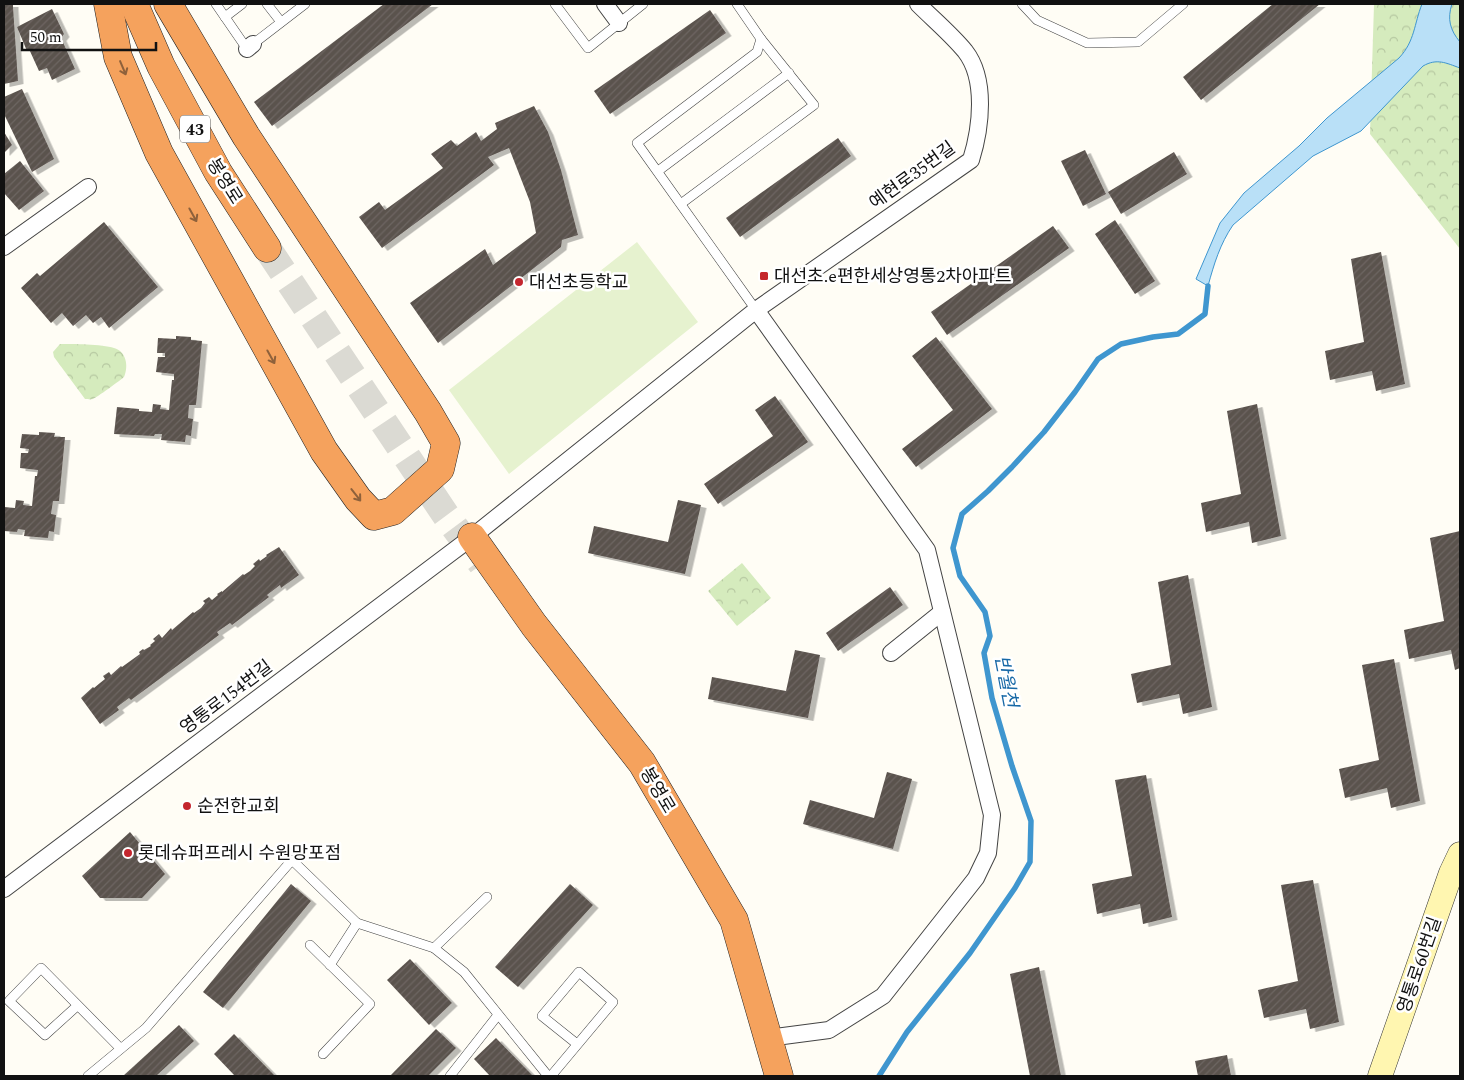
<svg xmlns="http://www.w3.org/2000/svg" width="1464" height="1080" viewBox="0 0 1464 1080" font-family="Spectral,'Noto Sans KR',serif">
	<defs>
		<pattern id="park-crowns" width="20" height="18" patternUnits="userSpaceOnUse" patternTransform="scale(1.25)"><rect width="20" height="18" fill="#d5ebbd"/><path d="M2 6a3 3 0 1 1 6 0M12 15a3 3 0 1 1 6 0" fill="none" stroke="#b6c8a1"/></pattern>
		<pattern id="building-hatch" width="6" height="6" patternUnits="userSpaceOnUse" patternTransform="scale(1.25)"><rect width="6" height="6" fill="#5a524d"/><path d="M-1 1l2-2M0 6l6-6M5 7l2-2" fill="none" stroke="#6d6662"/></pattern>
		<filter id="shadow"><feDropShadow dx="5.5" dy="3" stdDeviation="0" flood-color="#0004"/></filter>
	</defs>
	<rect width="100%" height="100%" fill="#fffdf5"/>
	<g fill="url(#park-crowns)">
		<polygon points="1374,4 1460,4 1460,249 1370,134"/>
		<path d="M60 344C72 344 102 344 114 348 126 351 129 366 124 377 122 379 96 398 93 399 89 400 89 399 85 399L54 357 53 352Z"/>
		<polygon points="742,563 771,598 737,626 708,591"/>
	</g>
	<polygon fill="#e6f2cf" points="637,242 698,322 509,474 449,390"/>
	<path fill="#b9e0f7" stroke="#3f96cf" d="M1422 4H1452C1447 19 1450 30 1460 42V68C1446 63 1437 58 1423 66L1361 131 1313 156 1233 225C1220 244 1214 264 1208 286L1196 279 1220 223 1244 193 1299 146 1327 118 1399 58C1415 41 1414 24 1422 4Z"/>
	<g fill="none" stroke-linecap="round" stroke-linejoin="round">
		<polyline stroke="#3f96cf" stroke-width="5.5" points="879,1076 907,1032 970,953 1015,888 1030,862 1031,821 1012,766 992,698 984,653 990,636 985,612 960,576 953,548 962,514 988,491 1012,467 1044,432 1075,392 1098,359 1121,344 1153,337 1178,334 1205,314 1208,286"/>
	</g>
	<g fill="url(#building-hatch)" filter="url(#shadow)">
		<polygon points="4,4 13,4 13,7 18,81 4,84"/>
		<polygon points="384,4 433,4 272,126 254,102"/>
		<polygon points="1273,4 1320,4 1201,100 1183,77"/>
		<polygon points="52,9 64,34 61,38 75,69 52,80 47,68 39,71 29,49 27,51 17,27"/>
		<polygon points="710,10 726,33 610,114 594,91"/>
		<polygon points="22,89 54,159 32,172 4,114 4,97"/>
		<polygon points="534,106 548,132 561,170 578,235 562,240 561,247 438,343 410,303 485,249 493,265 536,233 530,202 509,148 488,157 494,165 382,248 359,217 379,202 385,210 443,168 431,154 451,140 457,146 476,132 481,141 497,129 495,123"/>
		<polygon points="4,132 12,145 4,153"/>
		<polygon points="838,138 851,156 740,237 726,218"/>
		<polygon points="1085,150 1106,194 1083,206 1061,161"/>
		<polygon points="1174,152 1187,174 1121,214 1108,192"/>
		<polygon points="20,161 44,191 19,210 4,193 4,174"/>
		<polygon points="1115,220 1155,281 1135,294 1095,234"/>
		<polygon points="104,222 158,287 109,328 101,317 93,323 86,315 73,326 62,313 51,323 21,288 37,273 40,276"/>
		<polygon points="1053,226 1069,248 947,335 931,312"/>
		<polygon points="1381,252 1405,384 1376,391 1372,371 1330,380 1325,351 1364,342 1351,259"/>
		<polygon points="176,336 191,337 191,340 202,341 196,405 189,405 188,418 193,419 191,436 186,435 185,442 161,440 162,434 155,434 154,436 114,434 117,407 139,409 139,411 152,412 153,404 161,405 160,409 169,410 172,380 174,380 174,374 156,372 158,357 165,357 165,353 157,353 158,338 176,339"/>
		<polygon points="936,337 992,409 916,467 902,449 953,410 912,356"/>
		<polygon points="775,396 808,442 718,504 704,484 773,436 755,410"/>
		<polygon points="1257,404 1281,536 1252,543 1249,522 1206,532 1201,503 1241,494 1227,411"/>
		<polygon points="39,432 55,433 54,437 65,437 59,501 53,501 51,514 56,515 54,532 49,531 48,538 24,536 25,530 18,529 17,532 4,531 4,507 15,508 16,500 24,501 23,505 32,506 35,476 37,476 38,470 20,468 21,453 28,453 29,449 20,448 22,434 39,435"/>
		<polygon points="678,500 701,505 685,574 588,553 594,526 668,542"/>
		<polygon points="1460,531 1460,668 1455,670 1451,650 1409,659 1404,630 1444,621 1430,538"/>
		<polygon points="279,547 299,575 281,588 280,585 267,595 269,597 232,625 230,623 217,632 219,635 131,700 129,698 117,707 119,710 100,724 81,698 93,687 94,688 100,683 105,679 103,676 109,672 111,675 121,666 122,667 140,654 139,652 143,649 144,650 151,646 150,645 155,641 153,639 159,634 162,638 171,628 172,630 193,612 194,613 201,608 205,603 203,601 209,597 212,600 218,595 217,594 222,591 222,592 243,574 244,575 250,571 255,566 253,564 259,559 260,561 267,556 266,555"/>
		<polygon points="1188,575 1212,707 1183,714 1179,694 1137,703 1131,674 1171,665 1158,582"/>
		<polygon points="890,587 903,605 838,651 826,633"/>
		<polygon points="795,650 820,655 808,718 708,699 712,677 786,691"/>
		<polygon points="1394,659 1420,801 1391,808 1387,788 1345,798 1339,769 1379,760 1362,665"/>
		<polygon points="887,772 912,779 893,849 803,824 810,800 874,818"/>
		<polygon points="1146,775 1172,917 1143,924 1140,904 1097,914 1092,884 1132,876 1115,780"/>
		<polygon points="130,832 165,874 142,898 100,898 82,876"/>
		<polygon points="1313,880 1339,1022 1310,1029 1306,1009 1264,1018 1258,990 1298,981 1281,885"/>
		<polygon points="291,884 311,901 223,1008 203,992"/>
		<polygon points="570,884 593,905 518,987 495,967"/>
		<polygon points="410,959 452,1003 429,1025 387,980"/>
		<polygon points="1039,967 1061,1076 1030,1076 1010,974"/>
		<polygon points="179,1025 194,1041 156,1076 123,1076"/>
		<polygon points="436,1029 456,1048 428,1076 390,1076"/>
		<polygon points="234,1034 275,1076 235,1076 214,1054"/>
		<polygon points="496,1038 533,1076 490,1076 474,1059"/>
		<polygon points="1227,1055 1231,1076 1198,1076 1195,1061"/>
	</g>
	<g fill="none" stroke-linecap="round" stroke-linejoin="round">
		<polyline stroke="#dbdad3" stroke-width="28" stroke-dasharray="28 14" stroke-linecap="butt" points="267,248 445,514 482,564"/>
		<defs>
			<g id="lane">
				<polyline points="216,4 247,49"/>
				<polyline points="267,4 281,22"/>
				<polyline points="555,4 588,48 643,4"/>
				<polyline points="737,4 761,39 757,52 637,143 756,310"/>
				<polyline points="1022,4 1037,20 1087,43 1138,42 1183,4"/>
				<polyline points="225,17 242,4"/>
				<polyline points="253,44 305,4"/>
				<polyline points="658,171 789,73"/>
				<polyline points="682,203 814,105 761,39"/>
				<polyline points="310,945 370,1004 323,1054"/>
				<polyline points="434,948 487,897"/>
				<polyline points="330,965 357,923"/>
				<polyline points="77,1006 45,1035 9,1001 41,968 120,1048"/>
				<polyline points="88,1076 146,1028 292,860 357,923 434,948 464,972 548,1076"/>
				<polyline points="450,1076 498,1015"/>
				<polyline points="551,1076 613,1002 579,972 542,1016 577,1044"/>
			</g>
			<g id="street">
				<polyline points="605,4 619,23"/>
				<polyline points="247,49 253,44"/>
				<polyline points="4,247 88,187"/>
				<polyline points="756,310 927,550 992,815 988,853 976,878 883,996 829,1030 768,1038"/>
				<polyline points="891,653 942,612"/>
				<path d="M4 889 472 537 756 310 971 160C981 128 987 79 965 51 951 34 933 19 918 4"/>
			</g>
			<polyline id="secondary" points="1380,1076 1451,873 1460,854"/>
			<g id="highway">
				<polyline points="108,4 118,57 159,153 324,451 358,499 374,516 393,511 440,469 446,443 428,412 246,136 168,4"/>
				<polyline points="134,4 161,66 218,172 267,248"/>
				<polyline points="472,537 534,625 642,763 734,920 779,1076"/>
			</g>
		</defs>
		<use href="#lane" stroke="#444" stroke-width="10"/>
		<use href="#street" stroke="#444" stroke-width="18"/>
		<use href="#secondary" stroke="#333" stroke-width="25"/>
		<use href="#highway" stroke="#222" stroke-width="29"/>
		<use href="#lane" stroke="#fff" stroke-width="9"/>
		<use href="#street" stroke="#fff" stroke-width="16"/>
		<use href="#secondary" stroke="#fff6b0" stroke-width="24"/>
		<use href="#highway" stroke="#f5a25d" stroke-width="28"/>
	</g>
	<defs><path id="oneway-shaft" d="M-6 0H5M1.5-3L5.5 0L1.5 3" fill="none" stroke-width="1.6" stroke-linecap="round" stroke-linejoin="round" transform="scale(1.25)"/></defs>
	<g stroke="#8e613b">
		<use href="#oneway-shaft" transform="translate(123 68) rotate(67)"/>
		<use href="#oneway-shaft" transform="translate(193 215) rotate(61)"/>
		<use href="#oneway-shaft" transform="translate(271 357) rotate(61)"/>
		<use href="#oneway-shaft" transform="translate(356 495) rotate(52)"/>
	</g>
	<g fill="#c4262e" stroke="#fff" stroke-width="2">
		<rect x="759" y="271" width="10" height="10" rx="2.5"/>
		<circle cx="519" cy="282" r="5"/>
		<circle cx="187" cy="806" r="5"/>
		<circle cx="128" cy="853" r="5"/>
	</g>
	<g text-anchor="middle" stroke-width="5" stroke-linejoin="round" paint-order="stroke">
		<rect fill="#fff" stroke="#585858" stroke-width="1" x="180" y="115.5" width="30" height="27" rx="4"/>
		<g font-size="16" font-weight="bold" fill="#111">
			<text x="195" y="135">43</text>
		</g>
		<g font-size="18" fill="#111" stroke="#fff">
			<text transform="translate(912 175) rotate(-36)" y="6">예현로35번길</text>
			<text transform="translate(225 181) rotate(58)" y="6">봉영로</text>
			<text transform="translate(226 697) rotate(-37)" y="6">영통로154번길</text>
			<text transform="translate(658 790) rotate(59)" y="6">봉영로</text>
			<text transform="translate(1419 965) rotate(-71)" y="6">영통로60번길</text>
		</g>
		<g font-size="18" fill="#111" stroke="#fff" text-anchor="start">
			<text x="774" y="282">대선초.e편한세상영통2차아파트</text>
			<text x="529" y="288">대선초등학교</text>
			<text x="197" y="812">순전한교회</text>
			<text x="138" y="859">롯데슈퍼프레시 수원망포점</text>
		</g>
		<g font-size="19" font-style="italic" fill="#1768a6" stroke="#fff">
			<text transform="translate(1007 681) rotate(79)" y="7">반월천</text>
		</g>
	</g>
	<rect width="1464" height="1080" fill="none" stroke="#111111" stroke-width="10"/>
	<path d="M22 42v8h134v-8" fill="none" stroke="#111111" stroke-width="2.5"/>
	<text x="30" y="42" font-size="15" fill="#111111" stroke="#ffffff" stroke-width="4" paint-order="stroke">50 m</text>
</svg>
